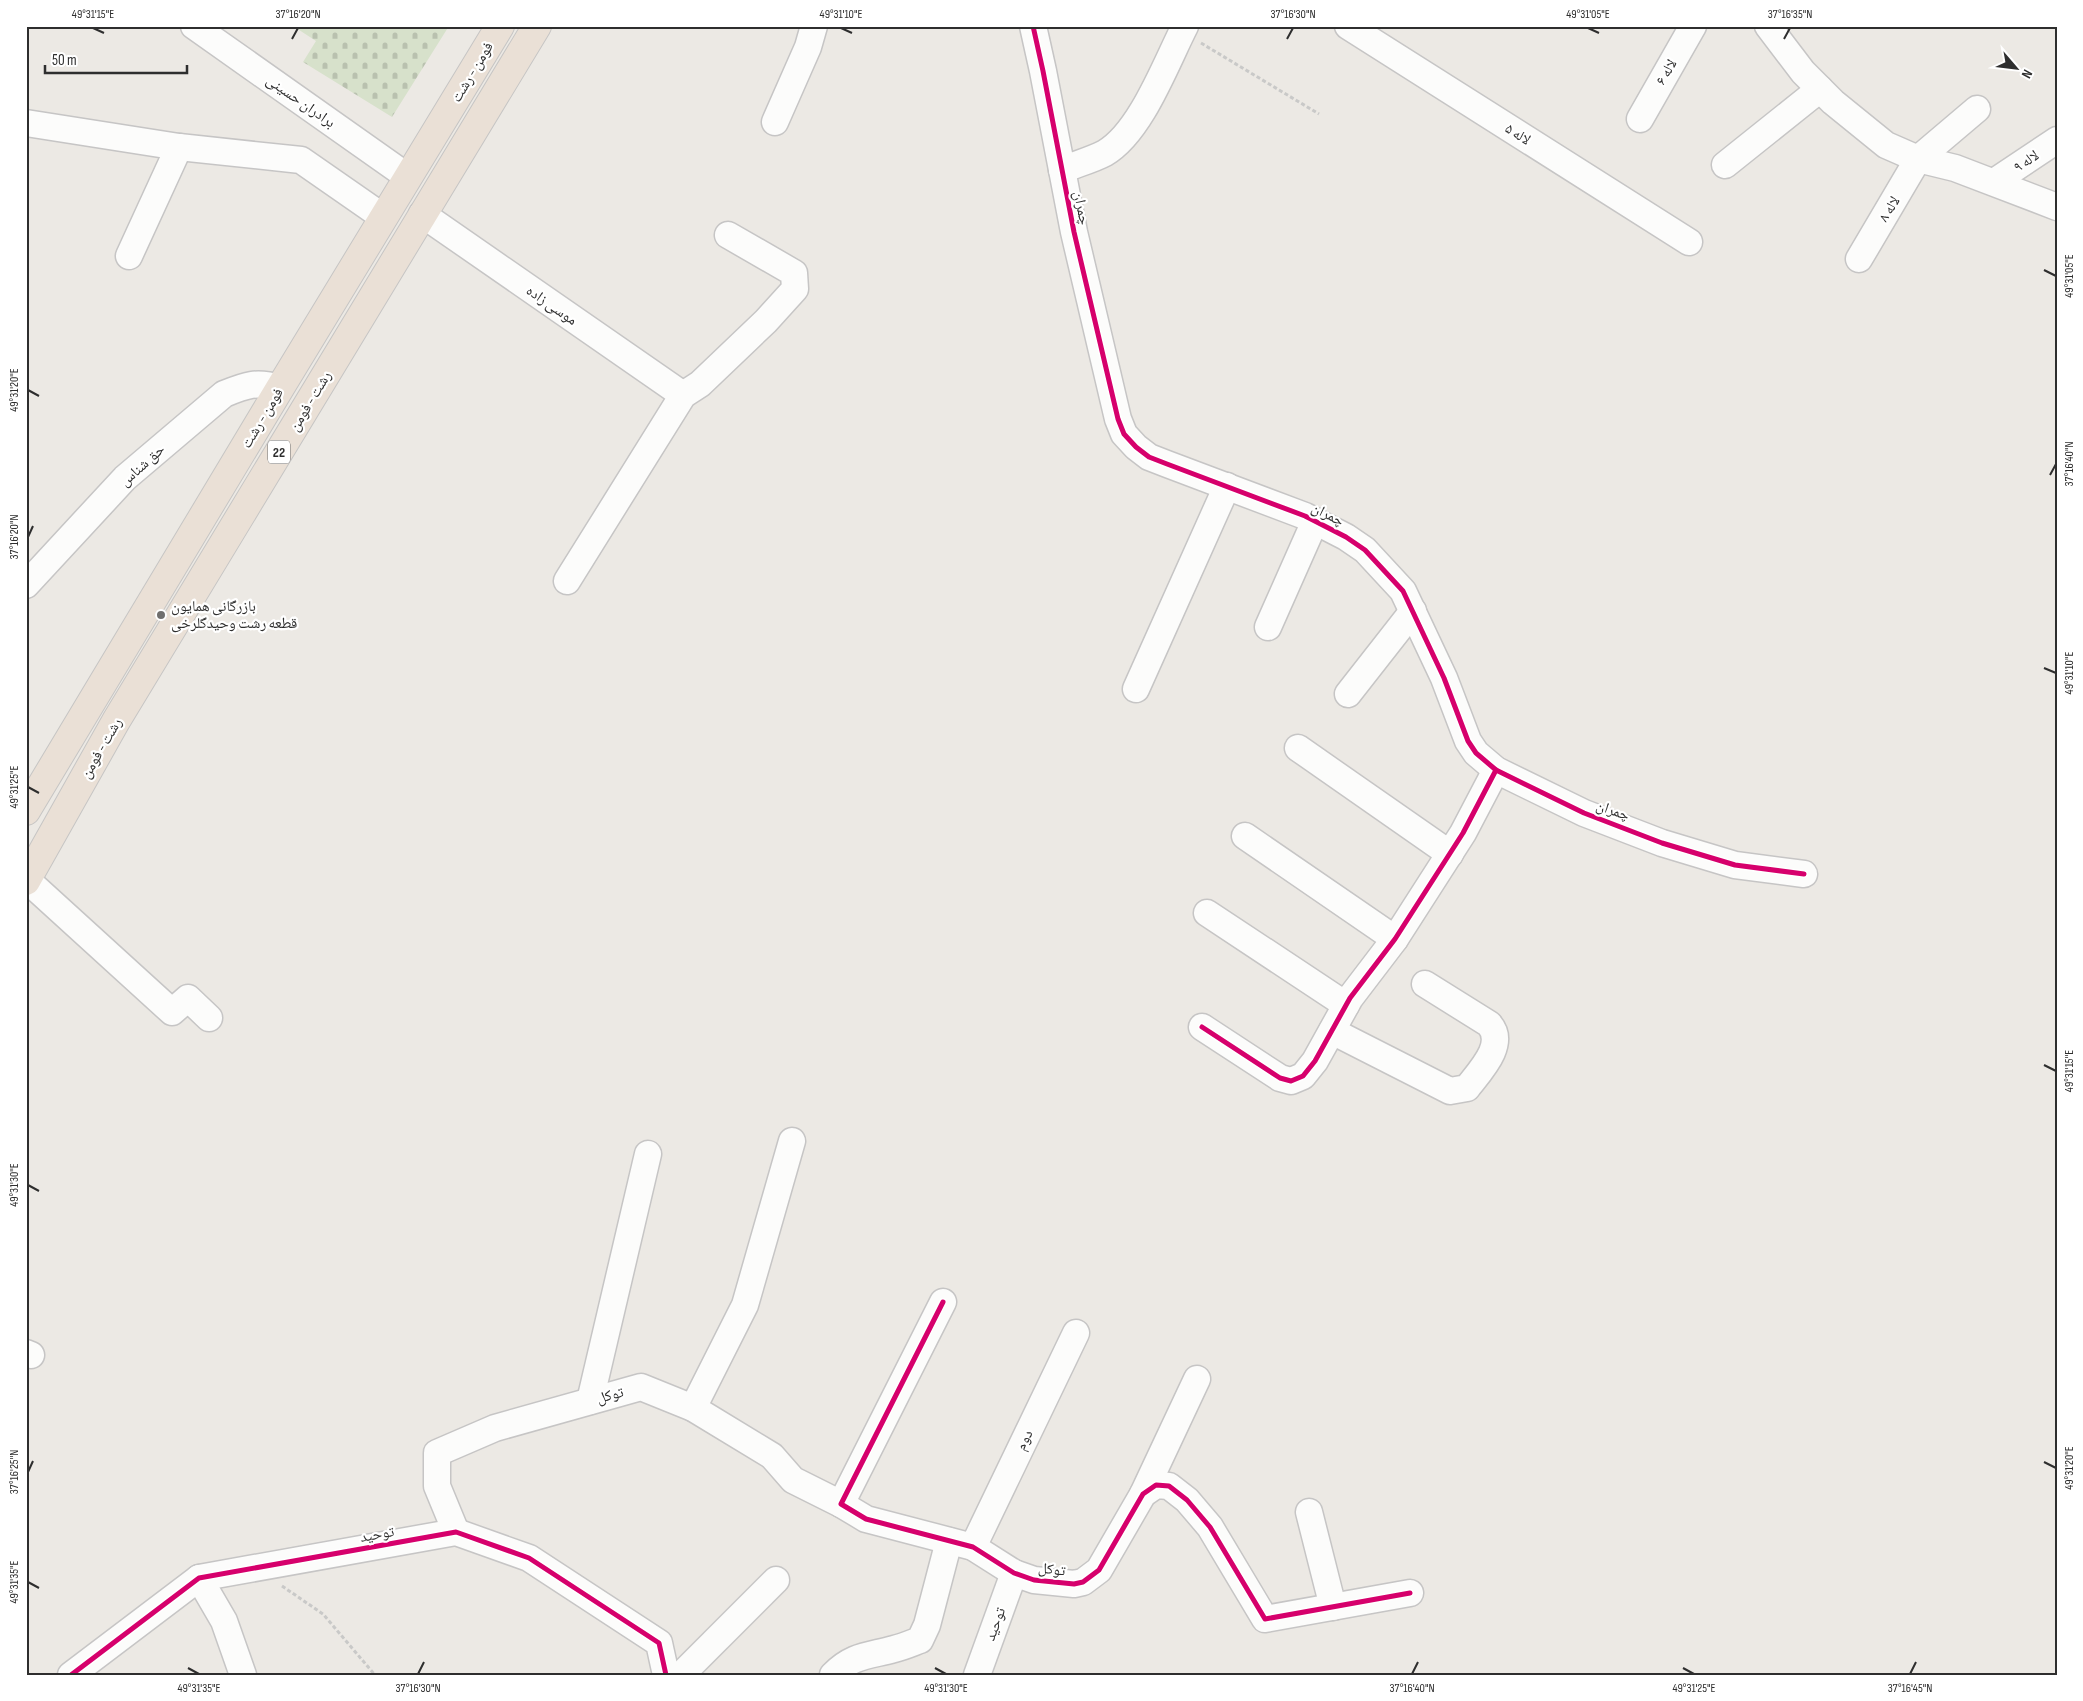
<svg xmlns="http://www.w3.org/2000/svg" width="2083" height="1701" viewBox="0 0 2083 1701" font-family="'Sofia Sans Condensed','Noto Naskh Arabic',sans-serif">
	<defs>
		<pattern id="cemetery-stones" width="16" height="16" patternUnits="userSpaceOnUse" patternTransform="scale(1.25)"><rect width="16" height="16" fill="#d7e1cb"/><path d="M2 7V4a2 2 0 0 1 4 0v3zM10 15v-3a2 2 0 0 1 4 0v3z" fill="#b9c1af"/></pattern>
	</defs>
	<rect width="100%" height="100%" fill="#ece9e4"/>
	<polygon fill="url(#cemetery-stones)" points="293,26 449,26 392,117 303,62 316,41"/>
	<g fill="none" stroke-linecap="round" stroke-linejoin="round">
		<defs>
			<g id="minor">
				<polyline points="194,26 408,177"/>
				<polyline points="1033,26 1043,71 1074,232 1118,419 1124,434 1136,447 1149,457 1167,464 1305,516 1346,537 1365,550 1403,591 1444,678 1468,741 1476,753 1496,770 1584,813 1662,843 1735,865 1804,874"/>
				<polyline points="1348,26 1689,242"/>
				<polyline points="1768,26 1803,72 1833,102 1886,145 1918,159 1955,168 2057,207"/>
				<polyline points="1640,119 1693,26"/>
				<polyline points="775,122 808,47 814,26"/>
				<polyline points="26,123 179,147 301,160 383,217"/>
				<polyline points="1725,165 1820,89"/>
				<path d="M1062 170C1076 164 1092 160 1105 153 1141 132 1166 63 1185 26"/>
				<polyline points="1994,182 2057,140"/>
				<polyline points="422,214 683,395"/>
				<polyline points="129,256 179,147"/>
				<polyline points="1859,259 1918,159 1977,109"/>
				<polyline points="567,581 683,395 700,384 766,321 795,289 794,273 728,235"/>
				<path d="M26 585 125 478 224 394C246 385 256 381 280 388"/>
				<polyline points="1268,627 1315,521"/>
				<polyline points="1136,689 1227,486"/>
				<polyline points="1348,694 1413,611"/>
				<polyline points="1298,748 1450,854"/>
				<polyline points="1245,836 1395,939"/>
				<polyline points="27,880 172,1012 188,998 209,1018"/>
				<polyline points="1207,913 1346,1005"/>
				<polyline points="1202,1027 1280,1078 1291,1081 1303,1076 1315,1061 1350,998 1395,939 1463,833 1496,770"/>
				<path d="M1332 1031 1450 1091 1467 1088C1480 1071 1507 1044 1489 1024L1425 984"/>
				<polyline points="943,1302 841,1504 866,1519 973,1547 1014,1573 1034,1580 1074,1584 1083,1582 1099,1570 1143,1494 1156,1485 1169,1486 1187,1500 1210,1527 1265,1619 1410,1593"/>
				<polyline points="26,1353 31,1355"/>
				<polyline points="590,1401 648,1154"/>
				<polyline points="693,1408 745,1305 792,1141"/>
				<polyline points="1143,1494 1197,1379"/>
				<polyline points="1309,1512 1333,1607"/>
				<polyline points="456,1532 437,1486 437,1453 495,1428 641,1387 693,1408 772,1456 793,1480 841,1504"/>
				<polyline points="973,1547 1076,1333"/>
				<polyline points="199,1578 224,1621 243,1675"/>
				<polyline points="71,1675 199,1578 456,1532 529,1558 659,1643 666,1675"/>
				<polyline points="681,1675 776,1580"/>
				<path d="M833 1675C852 1655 869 1656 894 1649 903 1647 912 1643 920 1640L927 1625 949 1541"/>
				<polyline points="977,1675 1014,1573"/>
			</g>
			<g id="highway">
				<polyline points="26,811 280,388 500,26"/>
				<polyline points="26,881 116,721 537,26"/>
			</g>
		</defs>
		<use href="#minor" stroke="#c6c5c5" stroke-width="29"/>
		<use href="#highway" stroke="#c6c5c4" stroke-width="30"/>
		<g stroke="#c9c9c8" stroke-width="3" stroke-dasharray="4 2.5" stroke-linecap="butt">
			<polyline points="1201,43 1319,114"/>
			<polyline points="282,1586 323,1614 375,1675"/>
		</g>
		<use href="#minor" stroke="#fcfcfb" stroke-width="26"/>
		<use href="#highway" stroke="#eae0d6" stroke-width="28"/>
		<defs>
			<g id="cycleway">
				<polyline points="1033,26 1043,71 1074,232 1118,419 1124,434 1136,447 1149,457 1167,464 1305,516 1346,537 1365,550 1403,591 1444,678 1468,741 1476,753 1496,770 1584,813 1662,843 1735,865 1804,874"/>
				<polyline points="1202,1027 1280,1078 1291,1081 1303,1076 1315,1061 1350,998 1395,939 1463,833 1496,770"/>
				<polyline points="943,1302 841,1504 866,1519 973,1547 1014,1573 1034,1580 1074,1584 1083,1582 1099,1570 1143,1494 1156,1485 1169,1486 1187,1500 1210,1527 1265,1619 1410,1593"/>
				<polyline points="71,1675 199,1578 456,1532 529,1558 659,1643 666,1675"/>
			</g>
		</defs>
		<use href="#cycleway" stroke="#fff" stroke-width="8"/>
		<use href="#cycleway" stroke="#d6006c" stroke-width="5"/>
	</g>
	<path fill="none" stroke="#2e2e2e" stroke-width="2" d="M93 28 104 33M841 28 852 33M1588 28 1599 33M292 39 298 28M1287 39 1293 28M1784 39 1790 28M2044 270 2056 276M28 390 39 396M2050 475 2056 464M28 537 33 526M2044 668 2056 673M28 787 39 793M2044 1065 2056 1071M28 1185 39 1191M2044 1462 2056 1468M28 1472 33 1461M28 1582 39 1588M188 1668 199 1674M935 1668 946 1674M1683 1668 1694 1674M418 1674 424 1662M1412 1674 1418 1662M1910 1674 1916 1662"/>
	<circle fill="#706f6e" stroke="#fff" stroke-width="2" cx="161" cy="615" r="5"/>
	<g text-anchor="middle" stroke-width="4.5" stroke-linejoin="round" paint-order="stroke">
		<rect fill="#fff" stroke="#6d6d6d" stroke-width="1" x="268" y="440.5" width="22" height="23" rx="4"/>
		<g font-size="14" font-weight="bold" fill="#2e2e2e">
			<text x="279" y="457">22</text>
		</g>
		<g font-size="15" fill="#2e2e2e" stroke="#fff">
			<text transform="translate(472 72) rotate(-59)" y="5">فومن - رشت</text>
			<text transform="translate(1666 72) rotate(-60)" y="5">لاله ۶</text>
			<text transform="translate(301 101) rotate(35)" y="5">برادران حسینی</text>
			<text transform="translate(1518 134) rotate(32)" y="5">لاله ۵</text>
			<text transform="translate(2026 161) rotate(-34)" y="5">لاله ۹</text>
			<text transform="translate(1082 208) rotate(79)" y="5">چمران</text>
			<text transform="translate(1889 209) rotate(-59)" y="5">لاله ۸</text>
			<text transform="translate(552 305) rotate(35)" y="5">موسی زاده</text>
			<text transform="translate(310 401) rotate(-59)" y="5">رشت - فومن</text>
			<text transform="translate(262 418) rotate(-59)" y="5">فومن - رشت</text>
			<text transform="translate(142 465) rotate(-42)" y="5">حق شناس</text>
			<text transform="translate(1328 514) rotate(27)" y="5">چمران</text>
			<text transform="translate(101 748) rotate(-60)" y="5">رشت - فومن</text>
			<text transform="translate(1613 810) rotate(19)" y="5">چمران</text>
			<text transform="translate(610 1395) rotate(-16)" y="5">توکل</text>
			<text transform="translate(1024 1440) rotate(-64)" y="5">دوم</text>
			<text transform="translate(377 1534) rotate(-10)" y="5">توحید</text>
			<text transform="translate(1052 1569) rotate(7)" y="5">توکل</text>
			<text transform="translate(995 1624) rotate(-70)" y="5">توحید</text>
		</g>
		<g font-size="15" fill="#2e2e2e" stroke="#fff" text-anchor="start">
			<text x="171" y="611">بازرگانی همایون<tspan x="171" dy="17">قطعه رشت وحیدگلرخی</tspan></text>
		</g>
	</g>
	<rect width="2083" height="1701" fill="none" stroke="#ffffff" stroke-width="55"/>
	<g transform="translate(2016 68) rotate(118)" stroke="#ffffff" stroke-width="4" paint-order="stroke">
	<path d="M0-4L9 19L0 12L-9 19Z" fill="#2e2e2e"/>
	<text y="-8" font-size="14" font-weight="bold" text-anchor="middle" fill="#2e2e2e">N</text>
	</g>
	<path d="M45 65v8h142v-8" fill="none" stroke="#2e2e2e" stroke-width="2.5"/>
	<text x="52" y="65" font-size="15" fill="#2e2e2e" stroke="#ffffff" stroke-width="4" paint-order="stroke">50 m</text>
	<rect x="28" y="28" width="2028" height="1646" fill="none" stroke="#2e2e2e" stroke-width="2"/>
	<g font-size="12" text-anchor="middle" fill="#2e2e2e">
		<text x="93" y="18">49°31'15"E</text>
		<text x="298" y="18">37°16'20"N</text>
		<text x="841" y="18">49°31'10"E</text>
		<text x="1293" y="18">37°16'30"N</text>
		<text x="1588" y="18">49°31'05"E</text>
		<text x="1790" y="18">37°16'35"N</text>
		<text transform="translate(2069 276) rotate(-90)" y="4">49°31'05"E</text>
		<text transform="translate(14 390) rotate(-90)" y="4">49°31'20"E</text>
		<text transform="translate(2069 464) rotate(-90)" y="4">37°16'40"N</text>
		<text transform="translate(14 537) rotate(-90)" y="4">37°16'20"N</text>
		<text transform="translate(2069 673) rotate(-90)" y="4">49°31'10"E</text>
		<text transform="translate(14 787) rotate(-90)" y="4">49°31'25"E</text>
		<text transform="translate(2069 1071) rotate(-90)" y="4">49°31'15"E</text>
		<text transform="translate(14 1185) rotate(-90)" y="4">49°31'30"E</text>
		<text transform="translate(2069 1468) rotate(-90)" y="4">49°31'20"E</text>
		<text transform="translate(14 1472) rotate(-90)" y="4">37°16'25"N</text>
		<text transform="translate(14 1582) rotate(-90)" y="4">49°31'35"E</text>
		<text x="199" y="1692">49°31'35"E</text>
		<text x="418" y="1692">37°16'30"N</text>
		<text x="946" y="1692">49°31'30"E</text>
		<text x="1412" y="1692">37°16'40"N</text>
		<text x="1694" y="1692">49°31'25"E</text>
		<text x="1910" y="1692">37°16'45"N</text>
	</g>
</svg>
